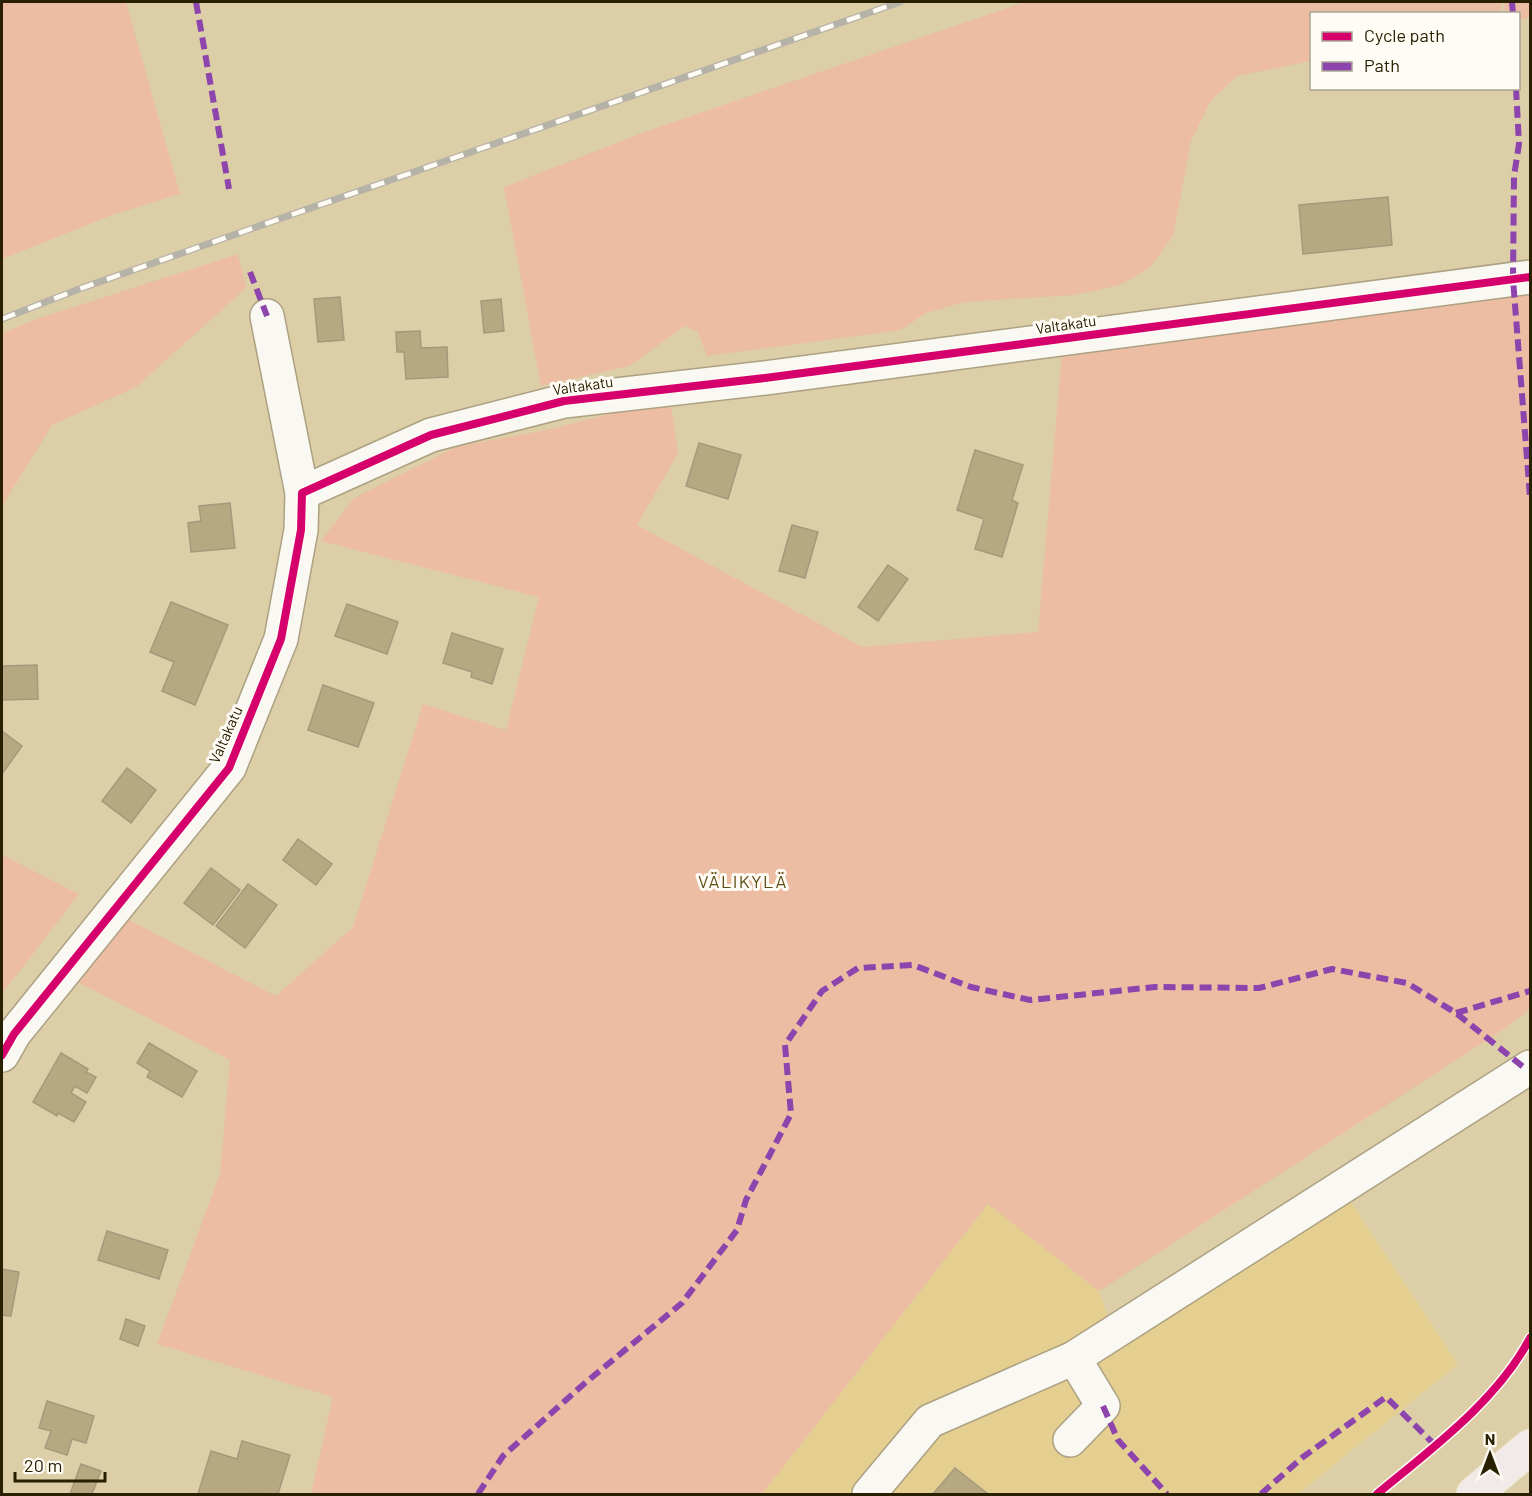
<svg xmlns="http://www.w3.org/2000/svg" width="1532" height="1496" viewBox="0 0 1532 1496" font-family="Barlow,sans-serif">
	<rect width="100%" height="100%" fill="#dccea7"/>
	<polygon fill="#e4cf91" points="1347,1196 1458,1364 1298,1494 762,1494 988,1204 1099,1291 1117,1344"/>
	<g fill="#ecbda3">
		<polygon points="2,2 126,2 180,194 112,215 2,259"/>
		<polygon points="1025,2 1501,2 1501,13 1312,14 1311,61 1237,76 1210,102 1191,141 1173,236 1150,267 1120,285 1074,295 964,302 926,313 901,330 707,356 698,332 685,326 629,366 541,386 504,187 647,131"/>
		<polygon points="1504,2 1530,2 1530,17 1519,20 1518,14 1505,13"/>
		<polygon points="238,254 246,288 136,387 52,425 2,506 2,333 40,318"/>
		<polygon points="1530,294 1530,1009 1504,1029 1099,1291 988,1204 762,1494 311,1494 333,1397 157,1344 220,1174 230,1060 74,980 127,919 276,996 353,927 423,704 506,730 539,597 321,541 354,498 456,447 546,430 670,399 678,453 637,525 862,647 1038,632 1062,353"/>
		<polygon points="2,855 79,894 2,994"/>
	</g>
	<g fill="#b6a981" stroke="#a4997a" stroke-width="1.5">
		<polygon points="1388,197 1392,245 1303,254 1299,205"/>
		<polygon points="340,297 344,340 318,342 314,299"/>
		<polygon points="501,299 504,331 484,333 481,301"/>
		<polygon points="420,331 421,348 447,347 448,377 406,379 404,352 397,352 396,332"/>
		<polygon points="699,443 741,455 728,499 686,486"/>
		<polygon points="975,450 1023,465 1012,500 1018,503 1002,557 975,549 984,519 957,510"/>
		<polygon points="230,503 235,548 191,552 188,523 201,521 199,506"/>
		<polygon points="792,525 818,532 805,578 779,571"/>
		<polygon points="888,565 908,579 878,621 858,607"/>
		<polygon points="171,602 228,625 195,705 162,691 174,662 150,652"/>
		<polygon points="347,604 398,622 387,654 335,636"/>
		<polygon points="452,633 503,649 492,684 471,677 472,672 443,663"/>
		<polygon points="37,665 38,699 2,700 2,666"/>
		<polygon points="323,685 374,703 358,747 308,730"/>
		<polygon points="2,731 22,746 2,774"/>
		<polygon points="127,768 156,790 131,823 102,801"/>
		<polygon points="298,839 332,864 316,885 283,860"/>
		<polygon points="211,868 240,890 213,925 184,903"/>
		<polygon points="248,884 277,905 245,948 216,926"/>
		<polygon points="149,1043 197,1071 182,1097 147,1077 150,1071 137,1063"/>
		<polygon points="61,1053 88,1069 86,1072 96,1077 87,1093 75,1086 71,1093 86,1102 74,1122 58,1113 57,1116 33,1102"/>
		<polygon points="107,1231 168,1250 159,1279 98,1260"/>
		<polygon points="2,1269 19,1272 11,1316 2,1315"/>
		<polygon points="126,1319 145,1326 138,1346 120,1339"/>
		<polygon points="47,1401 94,1416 86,1443 72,1439 67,1455 45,1448 51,1431 39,1428"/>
		<polygon points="242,1441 290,1455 278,1494 252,1493 252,1494 198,1494 211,1451 237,1459"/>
		<polygon points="81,1464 101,1471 92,1494 70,1494"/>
		<polygon points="955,1468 988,1494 933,1494"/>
	</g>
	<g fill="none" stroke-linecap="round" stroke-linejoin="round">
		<defs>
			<g id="minor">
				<polyline points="267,316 302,493"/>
				<polyline points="2,1055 14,1034 229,768 281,639 301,530 302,493 431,435 564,401 765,378 1530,277"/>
				<polyline points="1070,1440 1103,1406 1074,1358"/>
				<polyline points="869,1494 930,1421 1074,1358 1530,1067"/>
			</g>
			<polyline id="major" points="1474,1494 1530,1447"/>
		</defs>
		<use href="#minor" stroke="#aca182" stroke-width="36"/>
		<use href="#major" stroke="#efe9d7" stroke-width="36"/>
		<use href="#minor" stroke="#faf8f2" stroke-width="33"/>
		<use href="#major" stroke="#f2eae9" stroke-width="33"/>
		<defs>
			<polyline id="rail" points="2,319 79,289 900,2"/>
		</defs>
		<use href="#rail" stroke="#b5b2a8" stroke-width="7"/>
		<use href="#rail" stroke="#fefcf5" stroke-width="4.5" stroke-dasharray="14" stroke-linecap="butt"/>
		<g stroke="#8e44ad" stroke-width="6" stroke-dasharray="12 6" stroke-linecap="butt">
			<polyline points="196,2 229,189"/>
			<polyline points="1512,2 1513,14"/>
			<polyline points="1516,88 1519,144 1514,176 1513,279 1530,497"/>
			<polyline points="250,272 267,316"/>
			<polyline points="1456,1013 1530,991"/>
			<polyline points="1103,1406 1118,1440 1167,1494"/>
			<polyline points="478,1494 503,1456 585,1383 682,1303 737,1230 746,1200 791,1114 785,1045 822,991 858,968 913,965 971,987 1030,1000 1155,987 1259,988 1332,969 1407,983 1456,1013 1527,1070"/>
			<polyline points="1261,1494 1303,1457 1386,1397 1435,1445"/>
		</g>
		<defs>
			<g id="cycleway">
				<polyline points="2,1055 14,1034 229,768 281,639 301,530 302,493 431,435 564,401 765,378 1530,277"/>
				<path d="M1377 1494C1430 1450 1498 1400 1530 1338"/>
			</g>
		</defs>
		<use href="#cycleway" stroke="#fefcf5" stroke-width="11"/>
		<use href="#cycleway" stroke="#d6006c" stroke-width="8"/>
	</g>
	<g text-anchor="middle" stroke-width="6" stroke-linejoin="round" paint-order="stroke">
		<g font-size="15" fill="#292002" stroke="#fefcf5">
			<text transform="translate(1066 325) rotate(-8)" y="5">Valtakatu</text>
			<text transform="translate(583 386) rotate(-8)" y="5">Valtakatu</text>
			<text transform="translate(226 735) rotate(-66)" y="5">Valtakatu</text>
		</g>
		<g font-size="18" letter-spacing="1.5" fill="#5d4b13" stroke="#fefcf5">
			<text x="743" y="888">VÄLIKYLÄ</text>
		</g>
	</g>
	<rect width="1532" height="1496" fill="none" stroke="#292002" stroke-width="6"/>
	<rect x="1310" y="12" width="210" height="78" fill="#fefcf5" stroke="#a9a494" stroke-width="1.5"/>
	<rect x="1322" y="32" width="30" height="9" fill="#d6006c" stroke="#a9a494" stroke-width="1.5"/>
	<text x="1364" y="42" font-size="18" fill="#292002">Cycle path</text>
	<rect x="1322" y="62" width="30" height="9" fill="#8e44ad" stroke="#a9a494" stroke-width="1.5"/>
	<text x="1364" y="72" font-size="18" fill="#292002">Path</text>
	<g transform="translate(1490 1454)" stroke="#fefcf5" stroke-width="4.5" paint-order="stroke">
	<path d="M0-4.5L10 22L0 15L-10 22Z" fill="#292002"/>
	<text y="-9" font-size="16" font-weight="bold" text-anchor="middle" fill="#292002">N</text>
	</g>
	<path d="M15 1472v9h90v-9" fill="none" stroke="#292002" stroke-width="3"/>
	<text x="24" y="1472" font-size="18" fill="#292002" stroke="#fefcf5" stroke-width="4.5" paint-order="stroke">20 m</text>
</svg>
